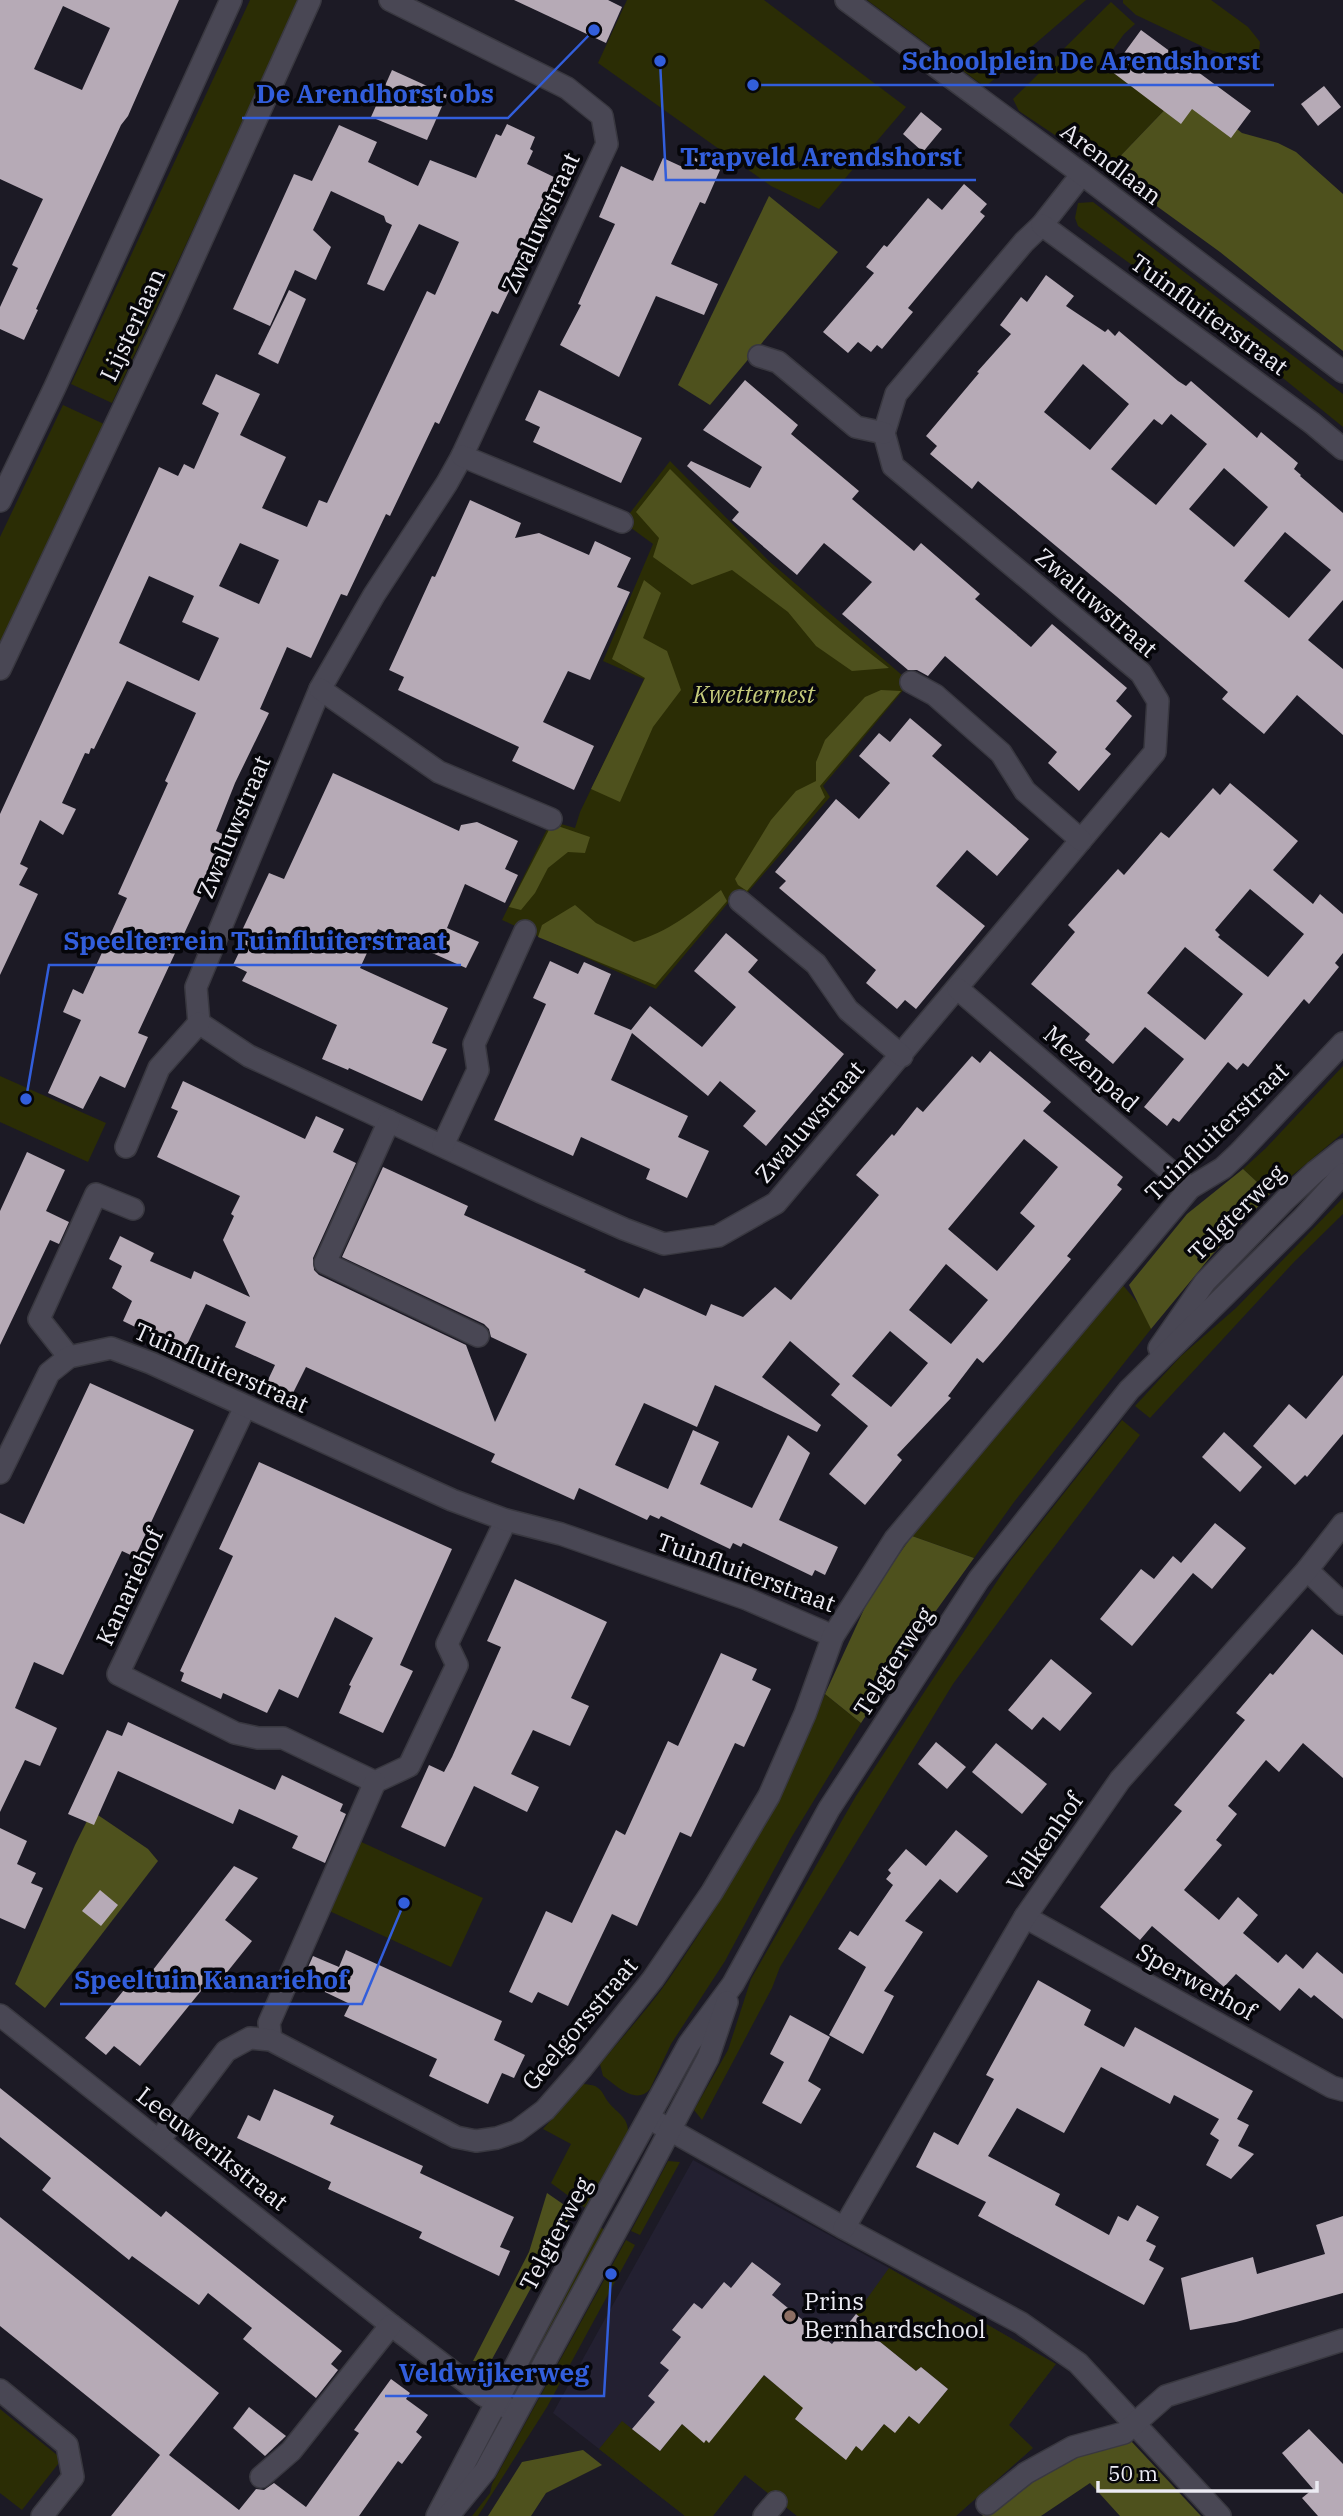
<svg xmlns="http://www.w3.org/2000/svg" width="1343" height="2516" viewBox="0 0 1343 2516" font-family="'IBM Plex Serif',serif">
	<rect width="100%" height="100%" fill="#1c1a25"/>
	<polygon fill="#232031" points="693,2160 889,2268 1056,2364 1009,2425 1033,2448 956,2516 797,2516 745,2475 713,2516 685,2516 553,2413"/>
	<g fill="#2b2d05">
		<polygon points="250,0 300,0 112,403 71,384"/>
		<polygon points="627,0 764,0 906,107 819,209 771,186 598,63"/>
		<polygon points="867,0 1086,0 985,87"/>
		<polygon points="1123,0 1211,0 1248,27 1260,42 1259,52 1248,58 1238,59 1208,49 1136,15 1123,3"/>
		<polygon points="1111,2 1135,24 1124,34 1104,62 1145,93 1177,97 1107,170 1019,111 1013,99"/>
		<polygon points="1093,202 1343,394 1343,427 1240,343 1078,226 1075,218 1078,203"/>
		<polygon points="63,405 104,424 0,645 0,537"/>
		<polygon points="670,461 769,561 910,682 823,786 830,797 748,892 728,903 656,989 502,920 551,821 575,828 580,812 644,679 603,661 653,544 623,522"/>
		<polygon points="1343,1066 1343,1133 1270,1194 1243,1169 1266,1148"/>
		<polygon points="0,1076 106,1123 88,1162 0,1122"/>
		<polygon points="1343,1198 1343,1214 1294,1262 1150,1418 1135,1406 1181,1356 1236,1308"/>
		<polygon points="1122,1284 1142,1308 1151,1329 1014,1502 974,1558 912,1536"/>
		<polygon points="1122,1420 1140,1435 1035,1572 953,1684 780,1967 772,1988 702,2120 694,2110 728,2050 751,1979 856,1796 1011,1560"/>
		<path d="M825 1694 861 1723 791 1838 725 1961 671 2044 650 2089C636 2106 616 2085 603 2076L600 2064C624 2035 650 2007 671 1976 732 1888 782 1793 825 1694Z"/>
		<polygon points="357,1840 483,1898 451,1967 325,1909"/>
		<path d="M583 2084C585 2084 593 2085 595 2086 603 2090 604 2097 609 2103 617 2113 628 2117 628 2131L585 2208 551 2183 571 2144 543 2129Z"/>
		<polygon points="668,2161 680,2162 640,2235 631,2231"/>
		<polygon points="598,2226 607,2231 534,2365 525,2360"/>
		<polygon points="626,2240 635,2245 547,2407 478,2516 472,2516 490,2493 492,2484"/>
		<polygon points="889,2268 1056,2364 1009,2425 1033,2448 956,2516 797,2516 745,2475 713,2516 685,2516 599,2449 622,2421 660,2451 682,2424 704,2442 763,2375 779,2387 784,2382 808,2402 795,2419 845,2459 856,2446 863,2450 884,2424 909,2416 919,2424 948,2389 921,2367 916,2371 879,2341 883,2336 856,2314"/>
		<polygon points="0,2409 62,2459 22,2510 0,2493"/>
	</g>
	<g fill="#4e511d">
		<polygon points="1177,97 1228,122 1242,133 1278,143 1296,152 1343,194 1343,351 1220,252 1107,170"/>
		<polygon points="769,196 838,252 710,405 678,385"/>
		<path d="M670 469C740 539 809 608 889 668L852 671 839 662 816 646 788 612 732 570 692 585 653 557 659 538 636 512Z"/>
		<polygon points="644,580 661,593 643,638 667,651 681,690 653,727 620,802 591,789 645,678 612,659"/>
		<polygon points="881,690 901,691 820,786 825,797 747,891 738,885 735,879 771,820 796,791 816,781 816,762 825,740 865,697"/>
		<polygon points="552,824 590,837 585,853 568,852 548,868 535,893 521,910 509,907"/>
		<path d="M721 890 727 901 655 985 538 937 542 925 575 905 596 923 634 942C668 932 693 912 721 890Z"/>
		<polygon points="1243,1169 1270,1194 1212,1255 1151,1329 1129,1285 1187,1214"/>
		<polygon points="912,1536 974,1558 930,1619 861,1723 825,1694 872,1592"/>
		<polygon points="92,1811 148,1849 158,1861 45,2008 15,1984 75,1845"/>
		<polygon points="547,2193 573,2211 491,2361 473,2361 529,2252"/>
		<path d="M1131 2441 1201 2516H1120L1090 2483 1041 2516H982C1014 2492 1045 2463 1083 2449 1099 2444 1116 2448 1131 2441Z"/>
		<polygon points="583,2450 602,2465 546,2493 531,2516 488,2516 522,2462"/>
	</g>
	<g fill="#b6aab6" fill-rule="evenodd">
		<path d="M0 0H179L128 116 121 125 36 309 38 310 24 340 0 329V307L18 268 12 265 43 199 0 179ZM63 6 110 28 82 90 34 69Z"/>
		<polygon points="514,0 608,0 622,7 606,43"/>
		<polygon points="1141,30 1251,111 1231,138 1192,109 1181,124 1111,71"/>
		<polygon points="392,70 447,95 427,140 371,117"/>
		<polygon points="1324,86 1341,107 1318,126 1301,104"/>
		<polygon points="921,112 942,129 923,152 903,134"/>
		<path d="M507 124 535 137 530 149 533 151 527 164 556 178 536 218 519 258 523 260 520 268 498 314 492 311 439 424 435 422 390 516 386 514 347 596 341 594 311 658 287 647 260 709 269 713 235 783 216 831 229 837 138 1033 148 1037 125 1088 100 1076 83 1109 48 1093 81 1020 63 1012 73 989 83 994 127 898 118 894 168 783 165 781 196 713 127 681 94 749 91 748 89 754 85 753 62 803 76 809 63 835 40 820 20 864 28 868 19 885 38 894 0 975V814L159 467 178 476 184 464 194 469 219 413 202 404 216 374 260 394 240 435 286 457 262 508 307 527 319 500 327 503 427 291 435 295 459 242 419 224 384 291 367 284 392 225 386 222 384 216 331 191 313 230 331 247 316 280 295 270 270 326 233 309 294 174 312 181 339 125 377 142 368 162 418 186 430 160 476 178 496 134 501 136ZM240 543 279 560 259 604 219 586ZM149 576 194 596 182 622 219 638 199 681 119 643Z"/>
		<polygon points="693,157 720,170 705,204 700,202 671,264 718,284 704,315 656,296 619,377 560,345 581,305 578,304 583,293 615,224 599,217 621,166 653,181 663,158 687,169"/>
		<polygon points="964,184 987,204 980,212 985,216 908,308 913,312 882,349 877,345 871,352 858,342 848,353 823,332 874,273 866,267 884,245 887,247 928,198 942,210"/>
		<path d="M1046 275 1074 296 1066 306 1105 332 1108 329 1115 336 1119 331 1178 381 1186 386 1191 381 1257 438 1261 432 1298 463 1294 469 1301 475 1300 476 1343 513V600L1308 640 1343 669V735L1297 695 1264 734 1222 699 1228 692 1116 596 978 481 972 489 930 454 937 446 926 436 979 373 977 372 1011 334 1000 325 1021 297 1027 302ZM1083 364 1129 404 1090 450 1044 412ZM1171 414 1207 444 1156 505 1111 469 1154 419 1162 425ZM1224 468 1268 507 1234 547 1189 509ZM1285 532 1331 570 1289 618 1244 581Z"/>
		<polygon points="289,290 306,299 278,364 258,354"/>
		<polygon points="745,380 798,425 791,434 859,491 852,499 914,551 921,543 980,594 975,599 1031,647 1052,624 1127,688 1116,701 1132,716 1105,749 1111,754 1079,791 1048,763 1057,752 945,656 928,676 917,670 908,670 842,614 872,582 824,543 797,575 732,520 739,512 687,466 691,461 750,488 762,467 703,430"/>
		<polygon points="539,390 642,438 621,483 533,442 540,427 525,420"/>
		<polygon points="470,500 521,523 515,538 539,533 589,555 595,541 631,558 617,587 630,592 590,680 568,671 543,722 594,746 574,790 512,761 519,747 398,690 404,677 389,670 432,576 435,577"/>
		<polygon points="910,718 942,745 932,756 1029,839 997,876 967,850 936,886 985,926 916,1009 905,1000 897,1009 866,983 876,970 779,888 786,881 775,872 836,799 859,819 890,783 859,756 879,733 890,742"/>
		<polygon points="333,773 459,831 461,825 477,822 518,841 505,869 518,875 505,903 465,884 447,928 479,942 466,968 378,929 360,968 448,1008 432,1043 447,1049 422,1101 349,1068 348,1070 322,1059 337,1025 242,981 247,972 233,965 244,942 238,939 269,873 284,879"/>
		<path d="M1230 783 1298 841 1273 870 1313 904 1320 894 1343 914V953L1335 963 1339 967 1309 1004 1304 999 1248 1067 1243 1063 1237 1070 1228 1062 1179 1122 1173 1118 1167 1126 1144 1107 1184 1059 1145 1027 1113 1064 1085 1040 1090 1034 1031 984 1075 932 1068 925 1118 869 1124 875 1161 832 1169 838 1213 788 1220 795ZM1250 889 1304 934 1268 977 1218 937 1220 935 1215 930ZM1185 947 1243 994 1205 1040 1147 993Z"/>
		<polygon points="726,933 758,960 748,972 844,1054 766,1146 743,1126 756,1111 720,1081 708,1096 632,1033 611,1080 688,1116 678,1137 709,1151 687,1198 646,1179 650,1169 581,1137 573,1156 494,1120 546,1004 533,998 550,961 578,974 584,962 611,974 594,1014 631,1030 650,1006 702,1047 736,1007 694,971"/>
		<path d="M990 1051 1051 1102 1043 1111 1123 1177 1117 1185 1122 1189 1067 1256 1071 1259 998 1346 983 1363 977 1358 948 1396 951 1398 897 1455 902 1460 865 1505 829 1474 868 1426 831 1395 840 1384 790 1341 762 1377 821 1425 817 1432 715 1385 697 1427 644 1403 615 1465 668 1489 693 1430 719 1442 700 1484 752 1508 788 1435 810 1453 779 1520 838 1547 825 1575 815 1570 812 1576 743 1543 741 1547 733 1543 730 1549 661 1516 659 1519 650 1515 647 1520 579 1488 574 1500 491 1462 495 1454 306 1367 293 1393 267 1382 275 1365 235 1347 246 1322 206 1304 184 1351 123 1321 132 1301 112 1288 122 1266 109 1259 120 1236 154 1253 150 1261 191 1279 194 1271 250 1297 223 1240 234 1216 231 1214 240 1196 157 1157 178 1111 171 1108 183 1081 305 1139 316 1116 344 1129 333 1152 356 1163 313 1258 314 1270 319 1275 466 1345 495 1422 527 1354 491 1337 489 1329 484 1324 342 1257 383 1167 468 1206 464 1215 586 1270 584 1272 639 1298 644 1288 706 1316 711 1304 743 1317 775 1287 791 1300 879 1195 856 1175 892 1134 894 1136 917 1107 923 1112 972 1056 980 1063ZM1024 1139 1058 1167 1020 1213 1035 1226 997 1271 948 1229ZM946 1264 988 1300 951 1344 909 1310ZM890 1331 928 1363 891 1407 852 1376Z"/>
		<polygon points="27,1152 65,1170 46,1211 69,1222 59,1244 50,1240 0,1345 0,1211"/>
		<polygon points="1343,1375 1343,1434 1307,1477 1305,1475 1295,1485 1253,1446 1289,1404 1306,1419"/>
		<polygon points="90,1383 194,1430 135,1557 122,1551 63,1675 34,1662 15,1708 57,1728 40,1766 25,1760 0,1812 0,1513 24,1524"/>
		<polygon points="1224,1432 1262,1467 1240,1492 1202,1457"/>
		<polygon points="259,1462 452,1549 400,1665 413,1671 383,1733 339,1713 351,1686 349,1685 373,1638 335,1617 298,1698 279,1689 267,1713 223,1693 221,1699 181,1681 184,1673 180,1671 233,1556 219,1549"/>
		<polygon points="1215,1523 1246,1548 1212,1589 1193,1573 1132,1646 1100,1619 1141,1569 1154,1579 1173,1556 1181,1563"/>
		<polygon points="515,1579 607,1622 571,1698 589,1706 570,1746 533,1730 511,1774 539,1787 527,1812 474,1786 445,1847 401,1827 429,1765 444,1772 452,1757 501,1647 487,1641"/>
		<polygon points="1312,1629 1343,1655 1343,1778 1303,1743 1279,1772 1266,1760 1228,1806 1237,1814 1216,1840 1222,1845 1184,1890 1219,1920 1238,1897 1258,1915 1243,1933 1278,1963 1286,1954 1303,1969 1317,1952 1343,1974 1343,2019 1314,1995 1311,1998 1299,1988 1280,2011 1236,1974 1224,1987 1152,1926 1140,1940 1100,1907 1182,1811 1174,1805 1245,1720 1236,1713 1270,1673 1273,1675"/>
		<polygon points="721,1653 757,1669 752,1680 771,1689 744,1747 735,1743 691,1837 680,1832 637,1926 612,1914 568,2006 538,1992 532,2003 509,1992 546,1911 572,1923 616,1830 625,1835 668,1741 678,1746"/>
		<polygon points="1051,1659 1092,1693 1060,1731 1043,1717 1032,1730 1008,1710"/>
		<polygon points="128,1722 275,1790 282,1775 343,1804 340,1811 346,1814 325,1863 292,1848 298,1836 239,1809 233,1824 118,1771 94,1825 68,1814 107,1730 122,1736"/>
		<polygon points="936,1742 966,1767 947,1789 918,1764"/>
		<polygon points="996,1743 1047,1784 1022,1814 972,1772"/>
		<polygon points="0,1828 27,1841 17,1864 36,1873 31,1883 43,1888 25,1929 0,1918"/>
		<polygon points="956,1830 988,1856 957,1893 940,1879 905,1921 923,1932 884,1991 894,1996 863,2054 829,2035 866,1967 838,1949 850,1931 858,1936 893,1885 886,1879 891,1873 888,1870 906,1849 926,1866"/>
		<polygon points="234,1866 258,1878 225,1920 252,1941 212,1991 205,1986 140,2066 114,2046 106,2055 85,2038 141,1969 149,1975"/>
		<polygon points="100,1890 118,1905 101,1926 82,1911"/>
		<polygon points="346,1950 502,2021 494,2040 525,2055 514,2078 502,2073 488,2104 429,2076 437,2059 344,2016 350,2004 302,1981 313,1956 339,1967"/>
		<polygon points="1038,1980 1091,2010 1084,2025 1124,2047 1135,2027 1253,2091 1237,2119 1249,2125 1238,2146 1254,2154 1231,2179 1206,2165 1219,2140 1210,2134 1219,2119 1174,2095 1170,2104 1101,2067 1064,2133 1017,2108 988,2156 1060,2194 1055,2205 1109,2235 1118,2216 1128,2221 1137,2205 1159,2217 1146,2241 1156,2246 1149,2260 1164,2268 1144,2305 978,2216 986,2202 916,2167 934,2132 958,2145 994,2079 986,2075"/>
		<polygon points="790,2015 830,2037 808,2081 821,2089 801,2124 762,2103 784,2062 770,2054"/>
		<polygon points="0,2088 161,2217 166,2211 342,2351 331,2364 338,2370 316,2398 243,2339 252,2328 208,2293 199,2305 132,2256 129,2260 42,2190 51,2178 0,2137"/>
		<polygon points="274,2089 334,2116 330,2124 423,2166 420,2173 514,2217 500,2247 510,2251 499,2276 419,2238 422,2232 328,2189 331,2182 237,2138 248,2115 260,2121"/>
		<polygon points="1343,2216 1343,2293 1236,2322 1190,2330 1181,2278 1253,2257 1257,2274 1325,2254 1316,2225"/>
		<polygon points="0,2217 219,2393 169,2455 239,2510 256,2489 264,2490 274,2483 306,2507 359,2433 354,2430 391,2379 410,2393 406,2399 428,2415 416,2432 422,2437 402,2464 398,2461 359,2516 111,2516 160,2455 0,2326"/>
		<polygon points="752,2262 781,2284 772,2295 832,2344 856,2314 883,2336 879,2341 916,2371 921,2367 948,2389 919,2424 909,2416 895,2433 884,2424 862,2451 856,2446 846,2460 795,2419 803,2408 764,2375 709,2443 706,2440 704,2443 682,2424 660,2451 632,2429 655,2402 648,2396 669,2370 660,2363 681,2337 672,2330 694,2303 702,2309 724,2282 731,2288"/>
		<polygon points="249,2407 286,2436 265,2456 233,2428"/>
		<polygon points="1309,2429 1343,2464 1343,2516 1318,2516 1302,2498 1313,2489 1282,2453"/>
	</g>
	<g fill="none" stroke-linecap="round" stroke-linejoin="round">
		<defs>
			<g id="minor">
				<polyline points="390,0 567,88 602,116 607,144 462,456 447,483 374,595 320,689 196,987 199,1023 249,1056 541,1192 624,1229 664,1244 718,1236 776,1203 1155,752 1158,701 1141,673 893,466 884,433 896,394 1024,242 1042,225 1082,174"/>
				<polyline points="846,0 1082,174 1343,372"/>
				<polyline points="1042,225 1312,423 1343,449"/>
				<polyline points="759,356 778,362 856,427 884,433"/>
				<polyline points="462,456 622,522"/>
				<polyline points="0,501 55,387 231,0"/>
				<polyline points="0,669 169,312 310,0"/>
				<polyline points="911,682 935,695 1001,753 1025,791 1081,840"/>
				<polyline points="320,689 439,772 551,819"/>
				<polyline points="740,901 816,964 848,1010 902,1056"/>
				<polyline points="958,989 1190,1188"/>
				<polyline points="389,1121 325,1263 478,1336"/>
				<polyline points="443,1145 478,1070 474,1044 525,931"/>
				<polyline points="126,1147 159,1068 199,1023"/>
				<polyline points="1159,1348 1205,1282 1285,1200 1315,1172 1343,1150"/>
				<polyline points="69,1357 39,1319 96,1194 133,1209"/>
				<polyline points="245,1407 118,1674 235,1733 258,1738 283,1738 375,1782 409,1766 457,1665 447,1644 506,1520"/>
				<polyline points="0,1473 49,1373 69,1357 111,1348 151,1363 452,1500 506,1520 561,1534 747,1599 833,1636"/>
				<polyline points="1307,1570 1343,1604"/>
				<polyline points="1025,1917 1332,2087 1343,2090"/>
				<polyline points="0,2015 391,2325 483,2395 515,2412"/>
				<polyline points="271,2040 269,2023 375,1782"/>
				<polyline points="649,2118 844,2228 1021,2323 1078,2363 1220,2516"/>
				<polyline points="159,2140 226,2051 250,2038 271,2040 456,2137 476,2141 497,2138 517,2131 545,2110 582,2068 653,1979 712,1892 769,1796 805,1714 833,1636 895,1539 1190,1188 1223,1168 1239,1153 1343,1043"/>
				<polyline points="844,2228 1025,1917 1120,1780 1307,1570 1343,1524"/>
				<polyline points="0,2390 67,2445 73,2477 42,2516"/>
				<polyline points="261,2477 291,2451 391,2325"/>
				<polyline points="987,2504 1026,2473 1073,2447 1124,2433 1166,2396 1343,2340"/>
				<polyline points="437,2516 593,2218 689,2044 733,1984 829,1809 979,1579 1129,1390 1303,1218 1343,1174"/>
				<polyline points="448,2516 485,2471 639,2189 708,2058 727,2002"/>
				<polyline points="764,2516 776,2502"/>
			</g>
		</defs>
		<use href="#minor" stroke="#393840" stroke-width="24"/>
		<use href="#minor" stroke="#494754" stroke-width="21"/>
	</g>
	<circle fill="#8d6e63" stroke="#06060a" stroke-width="2.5" cx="790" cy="2316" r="7"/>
	<g text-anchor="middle" stroke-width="7" stroke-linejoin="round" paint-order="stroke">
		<g font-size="24" fill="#ecebf3" stroke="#06060a">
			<text transform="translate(1111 164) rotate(37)" y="8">Arendlaan</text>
			<text transform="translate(541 223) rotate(-65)" y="8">Zwaluwstraat</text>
			<text transform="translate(1209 315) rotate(36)" y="8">Tuinfluiterstraat</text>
			<text transform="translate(133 325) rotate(-65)" y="8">Lijsterlaan</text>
			<text transform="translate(1096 603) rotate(41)" y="8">Zwaluwstraat</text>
			<text transform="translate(234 827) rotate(-67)" y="8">Zwaluwstraat</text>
			<text transform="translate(1091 1069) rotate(41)" y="8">Mezenpad</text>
			<text transform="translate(810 1122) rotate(-49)" y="8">Zwaluwstraat</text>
			<text transform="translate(1217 1132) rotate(-44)" y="8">Tuinfluiterstraat</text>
			<text transform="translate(1237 1213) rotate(-45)" y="8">Telgterweg</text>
			<text transform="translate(221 1368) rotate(24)" y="8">Tuinfluiterstraat</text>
			<text transform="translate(746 1573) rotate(20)" y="8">Tuinfluiterstraat</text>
			<text transform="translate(130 1587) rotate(-65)" y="8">Kanariehof</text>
			<text transform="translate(894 1662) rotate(-57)" y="8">Telgterweg</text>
			<text transform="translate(1045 1842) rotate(-55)" y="8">Valkenhof</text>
			<text transform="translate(1196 1982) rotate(29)" y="8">Sperwerhof</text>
			<text transform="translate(580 2024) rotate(-50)" y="8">Geelgorsstraat</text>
			<text transform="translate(212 2149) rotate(38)" y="8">Leeuwerikstraat</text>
			<text transform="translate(556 2234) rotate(-62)" y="8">Telgterweg</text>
		</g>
		<g font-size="24" font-style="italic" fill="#c5cb7b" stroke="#06060a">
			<text x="754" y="703">Kwetternest</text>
		</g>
		<g font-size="24" fill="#ecebf3" stroke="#06060a" text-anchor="start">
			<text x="804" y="2310">Prins<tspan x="804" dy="28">Bernhardschool</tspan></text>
		</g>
	</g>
	<path fill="none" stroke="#325edb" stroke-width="2.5" d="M753 85L888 85H1274M594 30L508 118H242M660 61L666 180H976M26 1099L49 965H461M404 1903L362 2004H60M611 2274L604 2396H385"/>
	<g fill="#325edb" stroke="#06060a" stroke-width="2.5">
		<circle cx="753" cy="85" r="7"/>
		<circle cx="594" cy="30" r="7"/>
		<circle cx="660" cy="61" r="7"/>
		<circle cx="26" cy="1099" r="7"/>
		<circle cx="404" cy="1903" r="7"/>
		<circle cx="611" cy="2274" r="7"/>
	</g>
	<g font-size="26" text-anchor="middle" font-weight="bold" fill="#325edb" stroke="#06060a" stroke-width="7" stroke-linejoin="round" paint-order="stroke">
		<text x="1081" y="70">Schoolplein De Arendshorst</text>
		<text x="375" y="103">De Arendhorst obs</text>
		<text x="821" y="166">Trapveld Arendshorst</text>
		<text x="255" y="950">Speelterrein Tuinfluiterstraat</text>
		<text x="211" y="1989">Speeltuin Kanariehof</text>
		<text x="494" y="2382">Veldwijkerweg</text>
	</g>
	<path d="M1098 2481v10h219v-10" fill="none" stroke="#ecebf3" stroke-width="3.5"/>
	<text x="1108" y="2481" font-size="21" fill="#ecebf3" stroke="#06060a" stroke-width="5" paint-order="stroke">50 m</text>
</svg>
